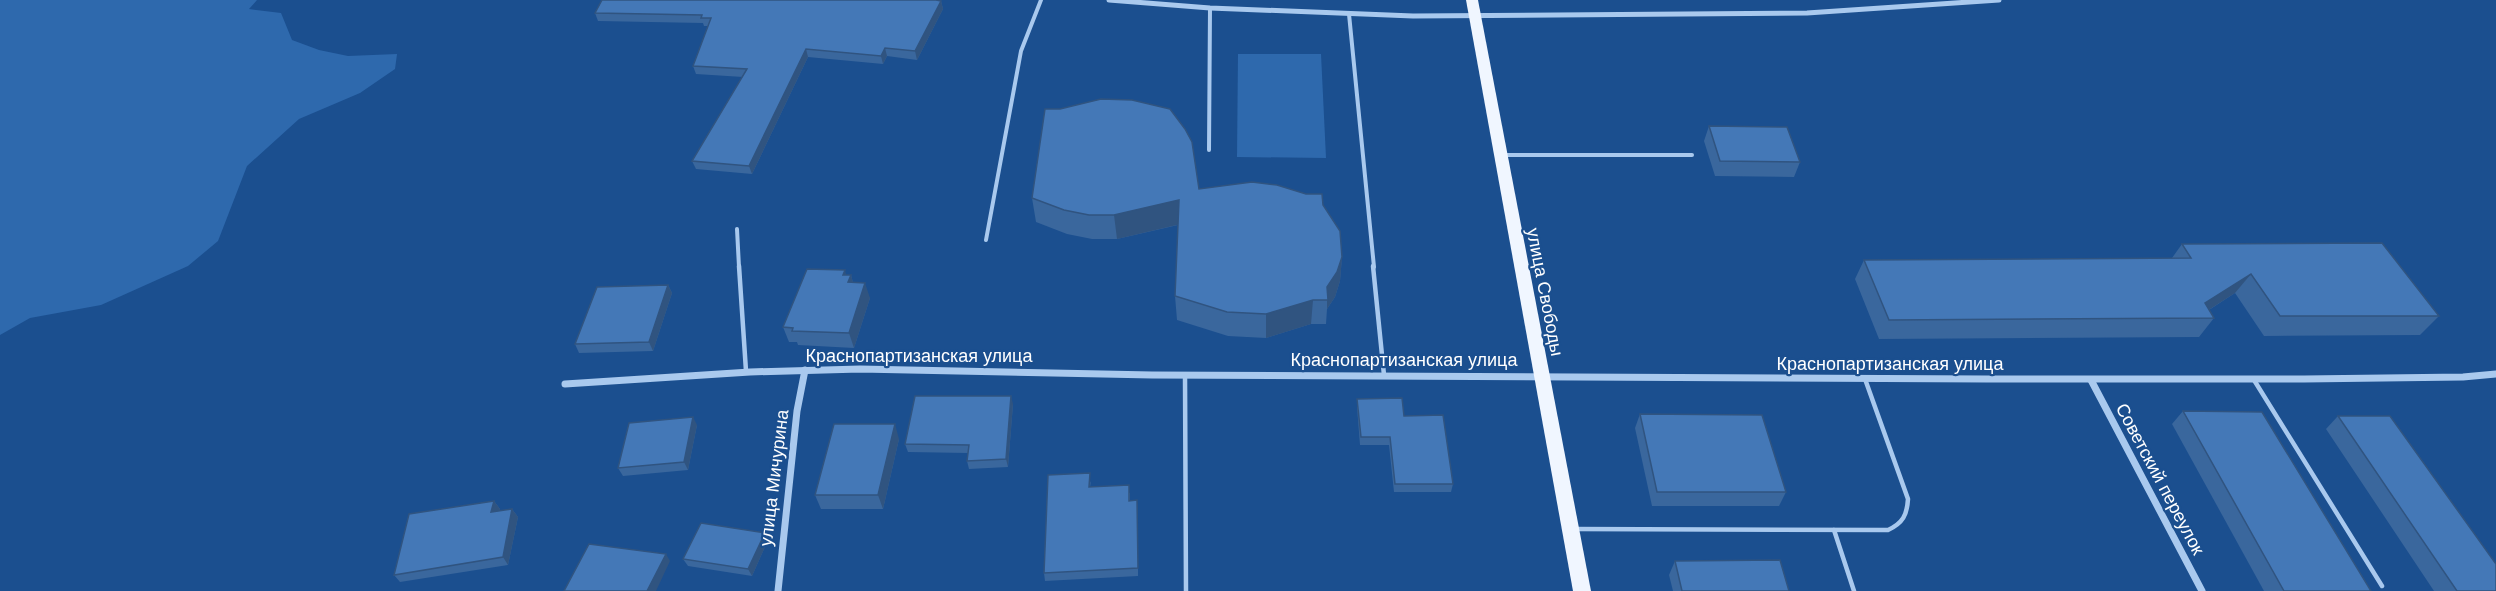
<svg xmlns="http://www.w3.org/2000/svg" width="2496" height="591" viewBox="0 0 2496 591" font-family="Arial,sans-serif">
	<rect width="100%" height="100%" fill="#1b4f8f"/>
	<g fill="#2e69ad">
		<polygon points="0,0 257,0 249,9 281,13 292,40 319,50 348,56 397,54 395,69 360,93 299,119 247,166 218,241 188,266 101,305 30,318 0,335"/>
		<polygon points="1238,54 1321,54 1326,158 1237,157"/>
	</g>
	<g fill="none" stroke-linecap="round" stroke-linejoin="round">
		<g stroke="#a9c9ee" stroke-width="4">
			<polyline points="1349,14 1374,267"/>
			<polyline points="1209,150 1210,8"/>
			<polyline points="1503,155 1692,155"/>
			<polyline points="737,229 739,267"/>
			<polyline points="986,240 1021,51 1041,0"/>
		</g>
		<g stroke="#a9c9ee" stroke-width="4.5">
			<polyline points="739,266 746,371"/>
			<polyline points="1373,266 1384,375"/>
			<polyline points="1185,375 1186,591"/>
			<polyline points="2254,380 2382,586"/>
			<path d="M1573 529 1888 530C1903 523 1907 515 1908 499L1865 379"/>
			<polyline points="1834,530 1854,591"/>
		</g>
		<polyline stroke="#a9c9ee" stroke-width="5" points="1109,0 1210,8 1413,16 1807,13 1999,0"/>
		<g stroke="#a9c9ee" stroke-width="7">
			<polyline points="2091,380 2202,591"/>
			<polyline points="565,384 750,372 860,369 1152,375 1987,379 2304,379 2463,377 2496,374"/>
			<polyline points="778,591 797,411 805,370"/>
		</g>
		<polygon fill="#f0f6ff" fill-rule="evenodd" points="1466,0 1478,0 1591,591 1573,591"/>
	</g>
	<g fill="#3a679d">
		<polygon points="941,1 943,9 917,60 887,56 883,64 808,57 752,174 696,169 692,161 743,77 696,74 693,66 708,26 704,26 703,23 598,21 595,13"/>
		<polygon points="1709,126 1800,162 1794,177 1715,176 1704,141"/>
		<polygon points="1199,189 1323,205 1342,257 1340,281 1335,297 1327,309 1326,324 1311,324 1266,338 1228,336 1177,320 1175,296 1178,225 1117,239 1092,239 1067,234 1036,222 1032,198"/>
		<polygon points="2182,244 2439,316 2420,335 2264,336 2235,293 2209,310 2214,318 2199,337 1879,339 1855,279 1864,260 2172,258"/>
		<polygon points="846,275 851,275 853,283 870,298 854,348 798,345 797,342 789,342 783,327"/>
		<polygon points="668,285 672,293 653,351 579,353 575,344"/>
		<polygon points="1357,399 1404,416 1453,484 1451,492 1394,492 1389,445 1360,445 1357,407"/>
		<polygon points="1013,404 1008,467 969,469 967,461 968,453 908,452 905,444"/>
		<polygon points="2183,411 2371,591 2264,591 2172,424"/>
		<polygon points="1640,414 1786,492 1779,506 1652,506 1635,428"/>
		<polygon points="2338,416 2496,591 2434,591 2326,429"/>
		<polygon points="697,425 688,470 623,476 618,468"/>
		<polygon points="899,439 883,509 821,509 815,495"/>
		<polygon points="1091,481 1090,487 1130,493 1130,501 1138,508 1138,576 1045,581 1044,573"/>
		<polygon points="494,501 500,509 499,511 512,509 518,517 508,565 400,582 394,575"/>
		<polygon points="765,533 768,540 752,576 688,566 683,559"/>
		<polygon points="1675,561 1789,591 1673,591 1669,575"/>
	</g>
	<g fill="#305480">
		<polygon points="941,1 943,9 917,60 915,51"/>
		<polygon points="885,48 887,56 883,64 881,56"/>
		<polygon points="806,49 808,57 752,174 749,166"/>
		<polygon points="1179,200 1181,224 1117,239 1114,215"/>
		<polygon points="1342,257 1340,281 1335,297 1327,309 1327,287"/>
		<polygon points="845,270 848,282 851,275 855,290 853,297 843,275"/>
		<polygon points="2251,274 2235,293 2196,318 2205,303"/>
		<polygon points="865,283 870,298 854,348 849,333"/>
		<polygon points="668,285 672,293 653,351 649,342"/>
		<polygon points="1313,300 1311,324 1266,338 1266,314"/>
		<polygon points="1011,396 1013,404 1008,467 1006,459"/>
		<polygon points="693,417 697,425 688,470 684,462"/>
		<polygon points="895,424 899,439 883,509 878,495"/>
		<polygon points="1137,500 1138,508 1138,576 1138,568"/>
		<polygon points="494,501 500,509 497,520 491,512"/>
		<polygon points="512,509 518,517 508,565 503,557"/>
		<polygon points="765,533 768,540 752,576 748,569"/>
		<polygon points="666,554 670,561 656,591 647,591"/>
	</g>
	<g fill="#4478b7" stroke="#305480" stroke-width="1.5">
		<polygon points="602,0 936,0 941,1 915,51 885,48 881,56 806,49 749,166 692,161 747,69 693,66 711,18 701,18 702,15 595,13"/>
		<polygon points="1101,99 1132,100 1170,109 1185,129 1192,142 1199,189 1252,182 1277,185 1306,194 1322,194 1323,205 1340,231 1342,257 1337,272 1327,287 1328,300 1313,300 1266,314 1227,312 1175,296 1179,200 1114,215 1089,215 1064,210 1032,198 1045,109 1060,109"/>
		<polygon points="1709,126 1787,127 1800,162 1720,161"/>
		<polygon points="2382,243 2439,316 2280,316 2251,274 2205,303 2214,318 1889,320 1864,260 2191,258 2182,244"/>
		<polygon points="807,269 845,270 843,275 851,275 848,282 865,283 849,333 792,331 793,328 783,327"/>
		<polygon points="668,285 649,342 575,344 597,287"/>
		<polygon points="915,396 1011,396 1006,459 967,461 969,445 905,444"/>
		<polygon points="1402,398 1404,416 1443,415 1453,484 1395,484 1390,437 1361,437 1357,399"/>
		<polygon points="2183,411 2262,412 2371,591 2284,591"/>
		<polygon points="1640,414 1762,415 1786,492 1657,492"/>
		<polygon points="2338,416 2390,416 2496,564 2496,591 2457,591"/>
		<polygon points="693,417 684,462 618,468 629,423"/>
		<polygon points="834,424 895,424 878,495 815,495"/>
		<polygon points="1090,473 1089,487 1129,485 1129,501 1137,500 1138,568 1044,573 1048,475"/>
		<polygon points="494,501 491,512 512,509 503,557 394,575 409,514"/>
		<polygon points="701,523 765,533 748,569 683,559"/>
		<polygon points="589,544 666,554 647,591 564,591"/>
		<polygon points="1780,560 1789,591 1682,591 1675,561"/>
	</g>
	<g text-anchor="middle" stroke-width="4.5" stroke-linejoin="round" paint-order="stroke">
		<g font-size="18" fill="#fff" stroke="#1b4f8f">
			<text transform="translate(1545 292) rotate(79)" y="6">улица Свободы</text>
			<text x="919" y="362">Краснопартизанская улица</text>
			<text x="1404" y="366">Краснопартизанская улица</text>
			<text x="1890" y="370">Краснопартизанская улица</text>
			<text transform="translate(774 478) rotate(-83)" y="6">улица Мичурина</text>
			<text transform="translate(2160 479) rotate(62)" y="6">Советский переулок</text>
		</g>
	</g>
</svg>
